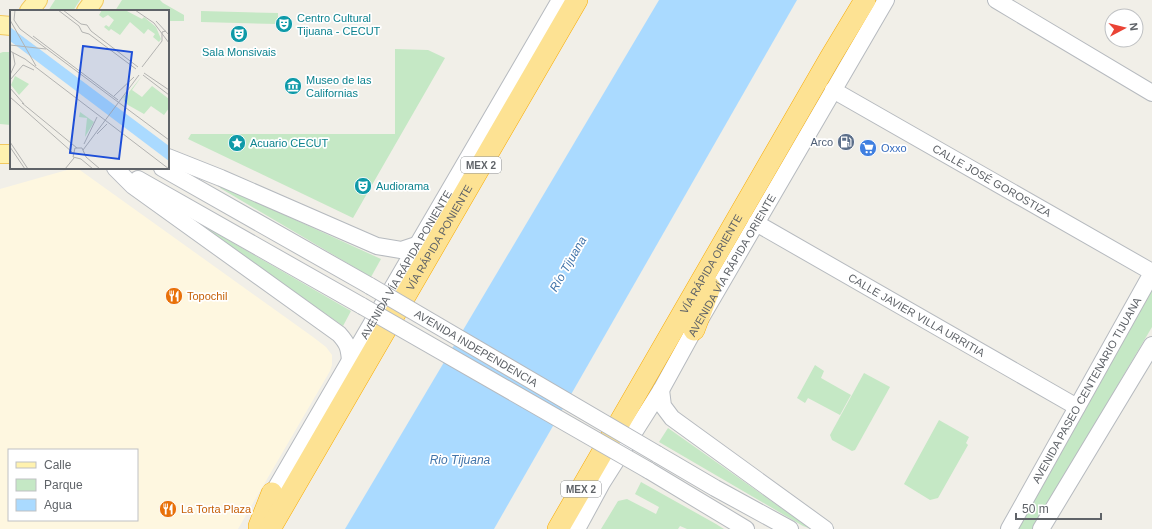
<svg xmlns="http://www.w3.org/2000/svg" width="1152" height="529" viewBox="0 0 1152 529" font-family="Arial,sans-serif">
	<rect width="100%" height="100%" fill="#f1efe8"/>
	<path fill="#fef7e0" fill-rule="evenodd" d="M74 168H77L313 337 326 347 332 355V365L330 371 238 529H0V189ZM9 450H137V520H9Z"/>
	<g fill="#c5e8c5">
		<polygon points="55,0 80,0 73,11 48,11"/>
		<polygon points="122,0 160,0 163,3 184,15 184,21 168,21 168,11 115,11"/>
		<polygon points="201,11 278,13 278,24 201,22"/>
		<polygon points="395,49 428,50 445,58 353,218 188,139 191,134 395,134"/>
		<polygon points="3,52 11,52 11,125 0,124 0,53"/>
		<polygon points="221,186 381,259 371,277 220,188"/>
		<polygon points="202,225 351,311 343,326 201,226"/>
		<polygon points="1152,284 1152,327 1033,529 1018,529"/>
		<polygon points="815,365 824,371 821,378 851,395 840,415 808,398 805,403 797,398"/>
		<polygon points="864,373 890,387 855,450 852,451 832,440 830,435"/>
		<polygon points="939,420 969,437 966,443 968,445 938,498 930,500 904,484"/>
		<polygon points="668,428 811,529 803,526 659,442"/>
		<polygon points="641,482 716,524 724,529 687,529 680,526 678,529 601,529 618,501 627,499 656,514 659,507 635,494"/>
	</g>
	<polygon fill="#aadaff" points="659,0 797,0 494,529 345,529"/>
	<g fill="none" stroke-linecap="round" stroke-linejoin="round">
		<defs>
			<g id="secondary">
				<polyline points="996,0 1152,93"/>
				<path id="s1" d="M833 90 1152 272"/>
				<polyline points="168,157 221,178 377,246 401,250 419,244"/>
				<path d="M115 168 133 186 339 334C348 344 349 348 350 361"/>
				<polyline points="162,168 370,286"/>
				<polyline points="138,179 362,306"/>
				<path id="s2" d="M756 223 1077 407"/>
				<polyline points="661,390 663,406 672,418 825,529"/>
				<polyline points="657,454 715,488 790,529"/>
				<polyline points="648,470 746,529"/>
				<path id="s3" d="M267 503 560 0"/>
				<path id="s4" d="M577 529 602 483 661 390 694 330 886 0"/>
				<path id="s5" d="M1009 529 1152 273"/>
				<polyline points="1041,529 1152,345"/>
			</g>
			<g id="primary">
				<polyline points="29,11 38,0"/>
				<polyline points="86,11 94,0"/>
				<polyline points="0,25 11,26"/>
				<polyline points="0,154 11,154"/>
			</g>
			<g id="highway">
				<polyline points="694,330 710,287"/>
				<polyline points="259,526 272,493"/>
				<path id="s6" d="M270 529 577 0"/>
				<path id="s7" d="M558 529 830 58 865 0"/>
			</g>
		</defs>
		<use href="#secondary" stroke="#b6babf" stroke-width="18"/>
		<use href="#primary" stroke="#f2c960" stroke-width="20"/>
		<use href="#highway" stroke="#f9ab00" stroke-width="22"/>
		<use href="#secondary" stroke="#fff" stroke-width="16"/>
		<use href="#primary" stroke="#fff2af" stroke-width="18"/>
		<use href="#highway" stroke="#fde293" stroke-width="21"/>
		<defs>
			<g id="secondary-bridge">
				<path id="s8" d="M370 286 657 454"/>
				<polyline points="362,306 648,470"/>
			</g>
		</defs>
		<use href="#secondary-bridge" stroke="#b6babf" stroke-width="18" stroke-linecap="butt"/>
		<use href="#secondary-bridge" stroke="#fff" stroke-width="16"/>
	</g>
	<defs>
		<symbol id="theatre-disc" viewBox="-11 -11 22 22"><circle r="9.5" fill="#0f9aa8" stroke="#fff"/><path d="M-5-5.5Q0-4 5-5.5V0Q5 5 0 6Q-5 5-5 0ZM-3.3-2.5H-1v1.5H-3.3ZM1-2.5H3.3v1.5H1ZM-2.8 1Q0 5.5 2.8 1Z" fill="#fff"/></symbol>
		<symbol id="museum-disc" viewBox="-11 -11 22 22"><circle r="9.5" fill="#0f9aa8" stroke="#fff"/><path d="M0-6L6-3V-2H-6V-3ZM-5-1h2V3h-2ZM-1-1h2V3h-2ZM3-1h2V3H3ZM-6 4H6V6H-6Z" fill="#fff"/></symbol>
		<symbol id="fuel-disc" viewBox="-11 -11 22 22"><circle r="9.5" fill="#5c6f8a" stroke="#fff"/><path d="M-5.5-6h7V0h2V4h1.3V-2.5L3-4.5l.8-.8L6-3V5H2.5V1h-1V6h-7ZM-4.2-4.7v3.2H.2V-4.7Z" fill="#fff"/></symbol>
		<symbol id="sight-disc" viewBox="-11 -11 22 22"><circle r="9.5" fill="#0f9aa8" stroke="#fff"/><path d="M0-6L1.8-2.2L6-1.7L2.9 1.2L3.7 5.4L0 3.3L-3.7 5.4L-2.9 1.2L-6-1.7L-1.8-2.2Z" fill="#fff"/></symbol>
		<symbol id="supermarket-disc" viewBox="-11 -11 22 22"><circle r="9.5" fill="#3f7fe0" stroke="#fff"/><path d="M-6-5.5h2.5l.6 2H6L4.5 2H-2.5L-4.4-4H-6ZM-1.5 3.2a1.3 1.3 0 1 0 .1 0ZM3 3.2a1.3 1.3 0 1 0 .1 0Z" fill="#fff"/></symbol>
		<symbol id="restaurant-disc" viewBox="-11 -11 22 22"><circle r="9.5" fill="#e8710a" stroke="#fff"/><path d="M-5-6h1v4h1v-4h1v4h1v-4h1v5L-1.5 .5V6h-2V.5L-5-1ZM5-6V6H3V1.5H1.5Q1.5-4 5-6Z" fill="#fff"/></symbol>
	</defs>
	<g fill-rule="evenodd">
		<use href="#theatre-disc" x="274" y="14" width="20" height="20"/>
		<use href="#theatre-disc" x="229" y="24" width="20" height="20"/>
		<use href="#museum-disc" x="283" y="76" width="20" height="20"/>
		<use href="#fuel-disc" x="836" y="132" width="20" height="20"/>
		<use href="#sight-disc" x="227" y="133" width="20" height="20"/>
		<use href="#supermarket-disc" x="858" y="138" width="20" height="20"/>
		<use href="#theatre-disc" x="353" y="176" width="20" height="20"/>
		<use href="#restaurant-disc" x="164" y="286" width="20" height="20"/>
		<use href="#restaurant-disc" x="158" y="499" width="20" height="20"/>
	</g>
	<g text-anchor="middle" stroke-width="3.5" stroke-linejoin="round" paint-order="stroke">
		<g fill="#fff" stroke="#8f9295" stroke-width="1">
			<rect x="461" y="157" width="40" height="16" rx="3"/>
			<rect x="561" y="481" width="40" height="16" rx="3"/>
		</g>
		<g font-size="10" font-weight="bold" fill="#5f6368">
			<text x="481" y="169">MEX 2</text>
			<text x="581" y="493">MEX 2</text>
		</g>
		<g font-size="11" fill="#0d838f" stroke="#fff" text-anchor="start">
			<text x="297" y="22">Centro Cultural<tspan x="297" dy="13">Tijuana - CECUT</tspan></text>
			<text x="239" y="56" text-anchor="middle">Sala Monsivais</text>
			<text x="306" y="84">Museo de las<tspan x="306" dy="13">Californias</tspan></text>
			<text x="250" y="147">Acuario CECUT</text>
			<text x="376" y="190">Audiorama</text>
		</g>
		<g font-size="11" fill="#4e5e75" stroke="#fff" text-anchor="end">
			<text x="833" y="146">Arco</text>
		</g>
		<g font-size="11" fill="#366cbe" stroke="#fff" text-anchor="start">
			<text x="881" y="152">Oxxo</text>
		</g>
		<g font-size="11" fill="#5f6368" stroke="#fff">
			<text dy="4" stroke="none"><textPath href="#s1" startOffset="183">CALLE JOSÉ GOROSTIZA</textPath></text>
			<text dy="4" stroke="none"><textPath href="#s6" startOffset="337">VÍA RÁPIDA PONIENTE</textPath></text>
			<text dy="4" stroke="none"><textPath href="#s7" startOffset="306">VÍA RÁPIDA ORIENTE</textPath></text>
			<text dy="4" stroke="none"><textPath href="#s3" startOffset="276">AVENIDA VÍA RÁPIDA PONIENTE</textPath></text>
			<text dy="4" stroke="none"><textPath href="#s4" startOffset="306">AVENIDA VÍA RÁPIDA ORIENTE</textPath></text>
			<text dy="4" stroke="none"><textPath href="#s2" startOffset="185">CALLE JAVIER VILLA URRITIA</textPath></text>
			<text dy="4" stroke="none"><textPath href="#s8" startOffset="123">AVENIDA INDEPENDENCIA</textPath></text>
			<text dy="4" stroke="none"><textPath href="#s5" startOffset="159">AVENIDA PASEO CENTENARIO TIJUANA</textPath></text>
		</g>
		<g font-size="11" fill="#c56008" stroke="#fff" text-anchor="start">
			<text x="187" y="300">Topochil</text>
			<text x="181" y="513">La Torta Plaza</text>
		</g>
		<g font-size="12" font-style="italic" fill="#4174aa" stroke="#fff">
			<text transform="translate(568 264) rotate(-60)" y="4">Río Tijuana</text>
			<text x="460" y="464">Rio Tijuana</text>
		</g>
	</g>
	<g transform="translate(10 10)">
		<rect width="159" height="159" fill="#f1efe8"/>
		<path d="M92 0H115L132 9 134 7 146 17 151 29 149 32 143 27 145 24 138 19 134 24 120 12 110 25 101 19 99 21 94 17 96 15 99 17 104 10 98 5 93 8 89 5ZM5 66 19 74 9 85 1 75ZM132 66 122 80 132 87 142 76 159 89V98L154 105 141 96 134 104 118 95 114 91 115 87 112 89 117 83 118 86 119 82ZM70 102 84 112 75 127 77 108 69 107Z" fill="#c5e8c5"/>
		<path d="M0 17 159 136V151L0 31Z" fill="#aadaff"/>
		<path fill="none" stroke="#b3b3b1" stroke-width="1" d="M5 0 4 10 10 19 159 130M48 0 69 16 72 22 79 24 126 59M53 0 71 14 77 15 81 21 128 57M125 0 144 13 159 33M0 10 26 56M146 11 159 25M23 26 108 90M0 35 36 39M0 41 15 49 159 159M132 57 152 31V22L156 21M134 63 159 80M0 65 5 54 3 43M133 65 159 85M0 70 13 55 24 60M0 78 14 94M104 86 124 67M0 87 62 142M12 93 67 138M87 124 97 114M0 132 18 159M74 134 87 107M0 137 15 159M73 140 129 65M71 149 63 147 65 138H72L76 147 90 159M71 149 83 159M55 159 64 148"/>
		<path fill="#1d4ed8" fill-opacity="0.15" stroke="#1d4ed8" stroke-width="2" d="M73 36 122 42 109 149 60 143Z"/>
		<rect width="159" height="159" fill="none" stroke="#5f6368" stroke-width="2"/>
	</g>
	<rect x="8" y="449" width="130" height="72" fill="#ffffff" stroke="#bfc1c3"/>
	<rect x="16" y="462" width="20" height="6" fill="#fff2af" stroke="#bfc1c3"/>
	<text x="44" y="469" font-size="12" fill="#5f6368">Calle</text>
	<rect x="16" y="479" width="20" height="12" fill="#c5e8c5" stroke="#bfc1c3"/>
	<text x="44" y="489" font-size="12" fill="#5f6368">Parque</text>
	<rect x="16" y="499" width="20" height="12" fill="#aadaff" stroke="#bfc1c3"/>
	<text x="44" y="509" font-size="12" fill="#5f6368">Agua</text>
	<g transform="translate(1124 28) rotate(83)"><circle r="19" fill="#ffffff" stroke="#bfc1c3"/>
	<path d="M0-3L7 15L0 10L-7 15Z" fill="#ea4335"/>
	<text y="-6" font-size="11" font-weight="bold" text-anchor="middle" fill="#5f6368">N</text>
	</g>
	<path d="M1016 513v6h85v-6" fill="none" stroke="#5f6368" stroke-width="2"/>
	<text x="1022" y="513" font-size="12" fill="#5f6368" stroke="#ffffff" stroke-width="3" paint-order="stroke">50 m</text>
</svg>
